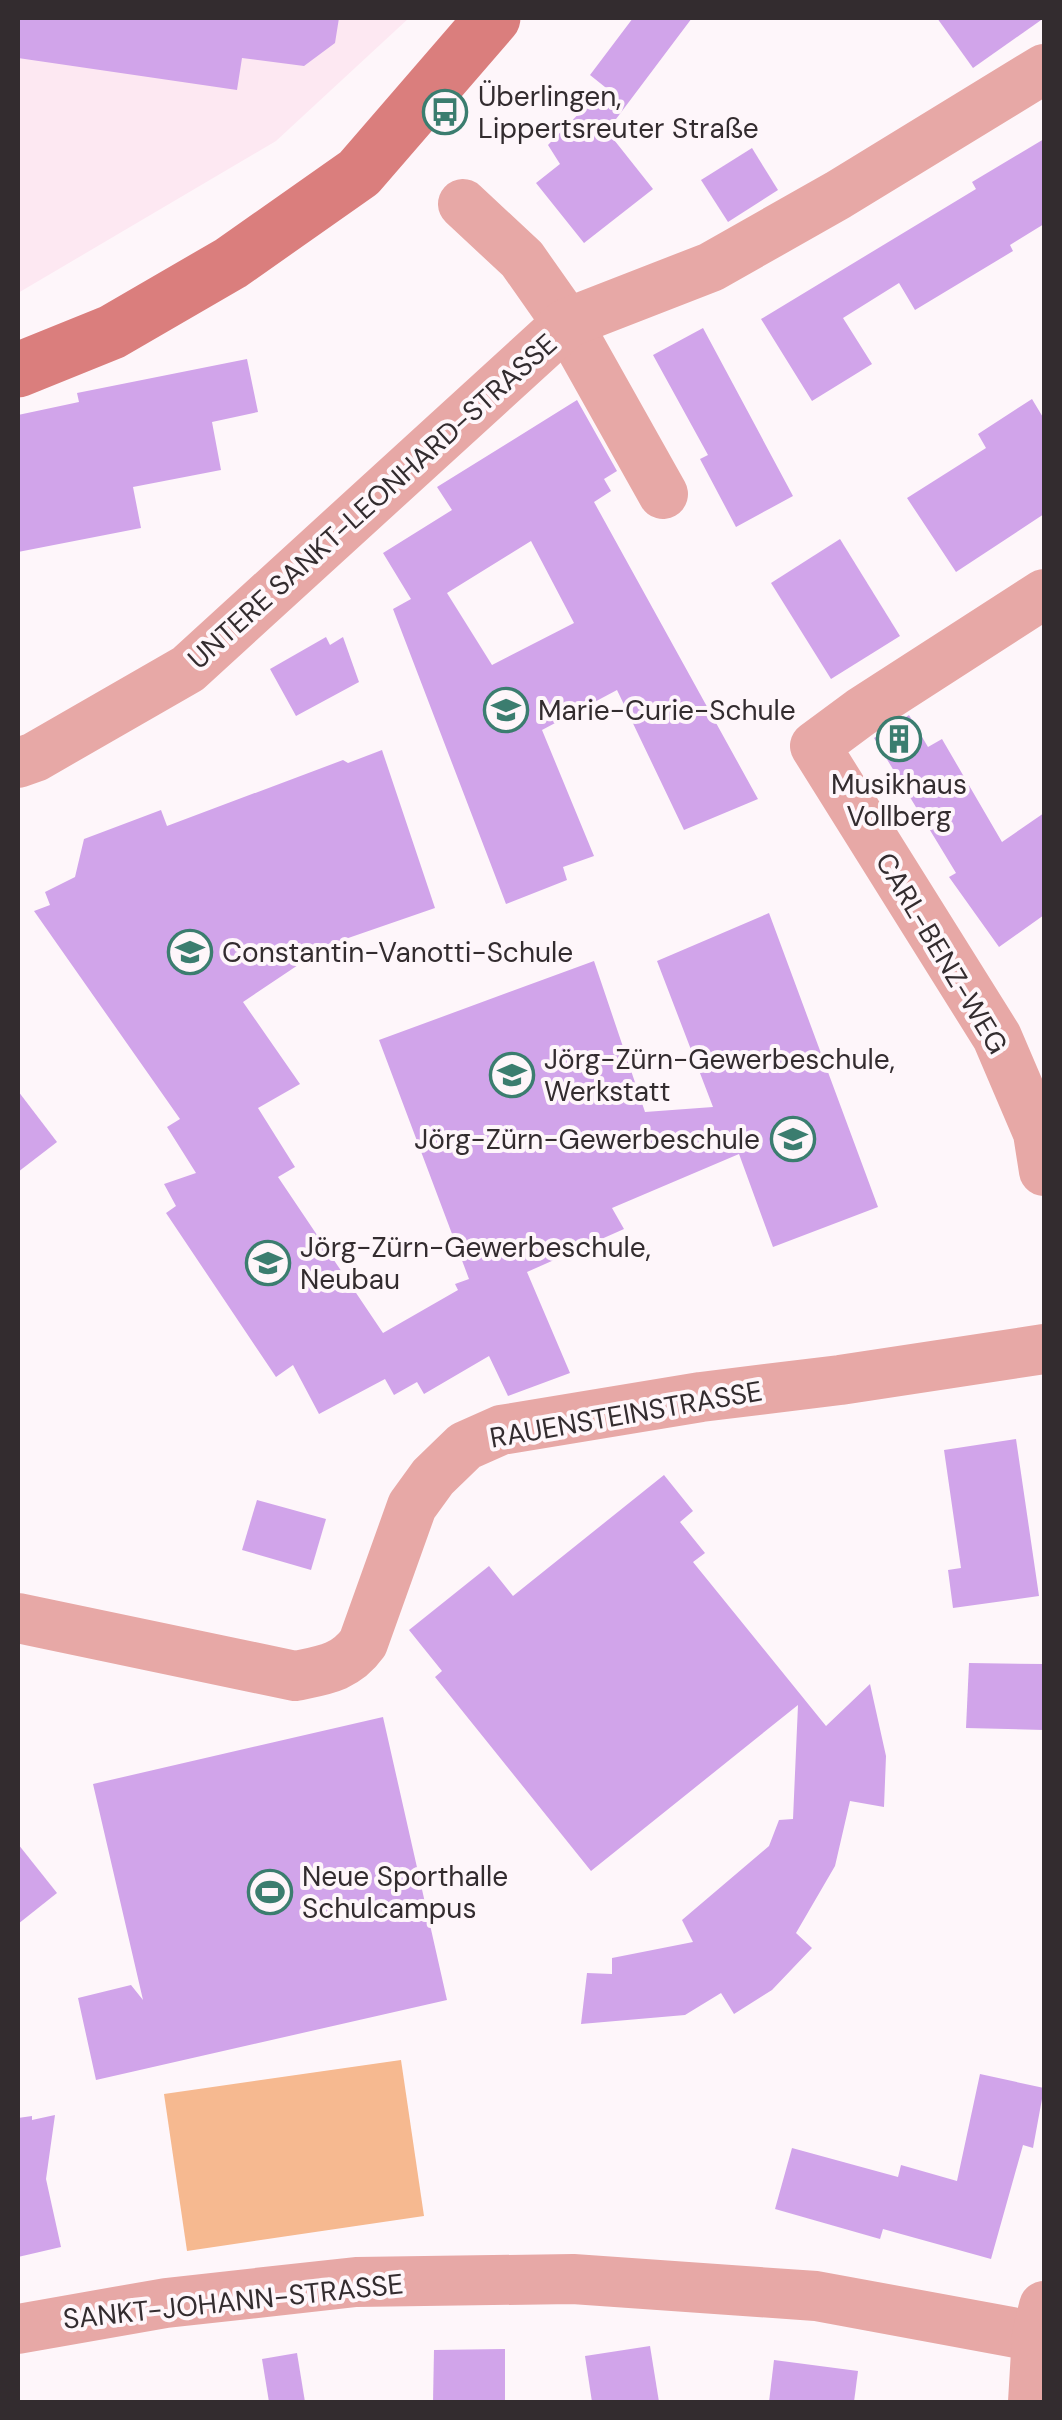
<svg xmlns="http://www.w3.org/2000/svg" width="1062" height="2420" viewBox="0 0 1062 2420" font-family="'DM Sans',sans-serif">
	<rect width="100%" height="100%" fill="#fef6fa"/>
	<polygon fill="#fde8f2" points="18,18 409,18 276,141 18,293"/>
	<polygon fill="#f6b990" points="401,2060 424,2216 187,2251 164,2094"/>
	<g fill="#d1a4ea" fill-rule="evenodd">
		<polygon points="18,18 339,18 335,43 304,66 242,58 237,90 18,58"/>
		<polygon points="633,18 692,18 607,131 653,189 584,243 536,183 560,164 548,145 605,87 590,75"/>
		<polygon points="937,18 1044,18 973,68"/>
		<polygon points="1044,139 1044,224 1010,245 1013,251 915,310 899,283 843,318 872,364 812,401 761,319 976,189 972,182"/>
		<polygon points="752,148 778,190 728,222 701,180"/>
		<polygon points="703,328 793,496 736,527 700,459 708,455 653,355"/>
		<polygon points="247,359 258,412 212,422 221,470 133,487 141,528 18,552 18,415 79,402 77,393"/>
		<polygon points="1032,399 1044,419 1044,514 956,572 907,498 986,448 978,434"/>
		<path d="M577 400 617 471 604 479 611 491 594 502 758 799 684 830 617 690 542 730 594 856 563 867 567 880 506 904 393 609 411 599 383 553 452 510 437 487ZM531 541 574 623 492 665 447 593Z"/>
		<polygon points="840,539 900,636 831,679 771,583"/>
		<polygon points="326,637 330,645 343,637 359,682 296,716 270,669"/>
		<polygon points="909,715 928,747 942,739 1002,842 1044,813 1044,915 999,947 949,877 956,873 874,738"/>
		<polygon points="382,750 435,908 328,945 243,1002 300,1084 258,1108 295,1167 278,1177 383,1333 458,1290 455,1284 469,1279 379,1040 594,961 645,1112 713,1107 657,961 769,913 878,1207 773,1247 739,1154 612,1208 624,1229 527,1272 570,1373 508,1396 489,1356 424,1394 417,1382 394,1395 385,1379 319,1414 293,1365 276,1377 166,1213 176,1206 164,1184 196,1173 167,1127 180,1119 34,911 50,905 45,892 75,877 84,839 161,810 167,826 343,760 348,763"/>
		<polygon points="18,1091 57,1142 18,1172"/>
		<polygon points="1016,1439 1039,1596 953,1608 948,1570 961,1568 944,1450"/>
		<polygon points="664,1475 693,1511 680,1522 705,1553 693,1562 826,1726 870,1684 886,1756 884,1807 850,1801 835,1866 796,1933 812,1948 772,1990 734,2014 721,1993 685,2015 581,2024 587,1973 612,1974 612,1958 693,1942 682,1920 769,1846 779,1820 793,1819 798,1705 591,1871 435,1677 442,1671 409,1630 489,1566 513,1596"/>
		<polygon points="257,1500 326,1519 311,1570 242,1550"/>
		<polygon points="969,1663 1044,1664 1044,1730 966,1728"/>
		<polygon points="383,1717 447,2000 96,2080 78,1998 131,1985 143,2000 93,1784"/>
		<polygon points="18,1844 57,1893 18,1924"/>
		<polygon points="980,2074 1044,2088 1033,2148 1023,2145 991,2259 883,2229 880,2239 775,2209 792,2148 898,2177 901,2165 957,2181"/>
		<polygon points="55,2115 46,2179 61,2247 18,2257 18,2118 32,2116 32,2120"/>
		<polygon points="650,2346 659,2402 592,2402 585,2356"/>
		<polygon points="505,2349 505,2402 433,2402 434,2350"/>
		<polygon points="297,2353 305,2402 269,2402 262,2359"/>
		<polygon points="774,2360 858,2371 854,2402 769,2402"/>
	</g>
	<g fill="none" stroke-linecap="round" stroke-linejoin="round">
		<g stroke="#e7a8a6" stroke-width="50">
			<polyline points="463,204 522,259 567,323 663,494"/>
			<polyline points="1044,594 861,712 815,746 997,1037 1038,1133 1044,1171"/>
			<polyline points="18,763 35,757 188,669 567,323 711,267 838,195 1044,69"/>
			<path d="M18 1618 295 1676C324 1670 345 1668 363 1643L412 1506 433 1477 465 1446 501 1430 701 1397 840 1380 1044 1349"/>
			<polyline points="18,2329 166,2303 356,2282 573,2279 816,2296 1044,2338"/>
			<polyline points="1033,2402 1037,2335 1044,2306"/>
		</g>
		<polyline stroke="#da7e7d" stroke-width="55" points="18,370 112,332 231,263 359,173 493,18"/>
	</g>
	<defs>
		<symbol id="bus-ring" viewBox="-11 -11 22 22"><circle r="9.5" fill="#fef6fa" stroke="#3b7d6f" stroke-width="1.5"/><path d="M-5-6H5V4H4V6H2V4H-2V6H-4V4H-5ZM-3.5-4V0h7V-4ZM-3.5 1.2v1.5H-2V1.2ZM2 1.2v1.5H3.5V1.2Z" fill="#3b7d6f"/></symbol>
		<symbol id="school-ring" viewBox="-11 -11 22 22"><circle r="9.5" fill="#fef6fa" stroke="#3b7d6f" stroke-width="1.5"/><path d="M0-5L7-2L0 1L-7-2ZM-4 1L0 2.5L4 1V4Q0 6-4 4Z" fill="#3b7d6f"/></symbol>
		<symbol id="building-ring" viewBox="-11 -11 22 22"><circle r="9.5" fill="#fef6fa" stroke="#3b7d6f" stroke-width="1.5"/><path d="M-4-6H4V6H1V3H-1V6H-4ZM-2.5-4.3h1.7v1.8h-1.7ZM.8-4.3h1.7v1.8H.8ZM-2.5-1h1.7V.8h-1.7ZM.8-1h1.7V.8H.8Z" fill="#3b7d6f"/></symbol>
		<symbol id="stadium-ring" viewBox="-11 -11 22 22"><circle r="9.5" fill="#fef6fa" stroke="#3b7d6f" stroke-width="1.5"/><path d="M0-5a6.5 5 0 1 0 0 10a6.5 5 0 1 0 0-10ZM-3.5-1.8h7v3.6h-7Z" fill="#3b7d6f"/></symbol>
	</defs>
	<g fill-rule="evenodd">
		<use href="#bus-ring" x="420" y="87" width="50" height="50"/>
		<use href="#school-ring" x="481" y="685" width="50" height="50"/>
		<use href="#building-ring" x="874" y="714" width="50" height="50"/>
		<use href="#school-ring" x="165" y="927" width="50" height="50"/>
		<use href="#school-ring" x="487" y="1050" width="50" height="50"/>
		<use href="#school-ring" x="768" y="1114" width="50" height="50"/>
		<use href="#school-ring" x="243" y="1238" width="50" height="50"/>
		<use href="#stadium-ring" x="245" y="1867" width="50" height="50"/>
	</g>
	<g text-anchor="middle" stroke-width="8" stroke-linejoin="round" paint-order="stroke">
		<g font-size="28" fill="#332c2f" stroke="#fef6fa" text-anchor="start">
			<text x="478" y="106">Überlingen,<tspan x="478" dy="32">Lippertsreuter Straße</tspan></text>
			<text x="538" y="720">Marie-Curie-Schule</text>
			<text x="899" y="794" text-anchor="middle">Musikhaus<tspan x="899" dy="32">Vollberg</tspan></text>
			<text x="222" y="962">Constantin-Vanotti-Schule</text>
			<text x="544" y="1069">Jörg-Zürn-Gewerbeschule,<tspan x="544" dy="32">Werkstatt</tspan></text>
			<text x="760" y="1149" text-anchor="end">Jörg-Zürn-Gewerbeschule</text>
			<text x="300" y="1257">Jörg-Zürn-Gewerbeschule,<tspan x="300" dy="32">Neubau</tspan></text>
			<text x="302" y="1886">Neue Sporthalle<tspan x="302" dy="32">Schulcampus</tspan></text>
		</g>
		<g font-size="28" fill="#332c2f" stroke="#fef6fa">
			<text transform="translate(372 501) rotate(-42)" y="10">UNTERE SANKT-LEONHARD-STRASSE</text>
			<text transform="translate(942 953) rotate(59)" y="10">CARL-BENZ-WEG</text>
			<text transform="translate(626 1414) rotate(-10)" y="10">RAUENSTEINSTRASSE</text>
			<text transform="translate(233 2301) rotate(-6)" y="10">SANKT-JOHANN-STRASSE</text>
		</g>
	</g>
	<rect width="1062" height="2420" fill="none" stroke="#332c2f" stroke-width="40"/>
</svg>
